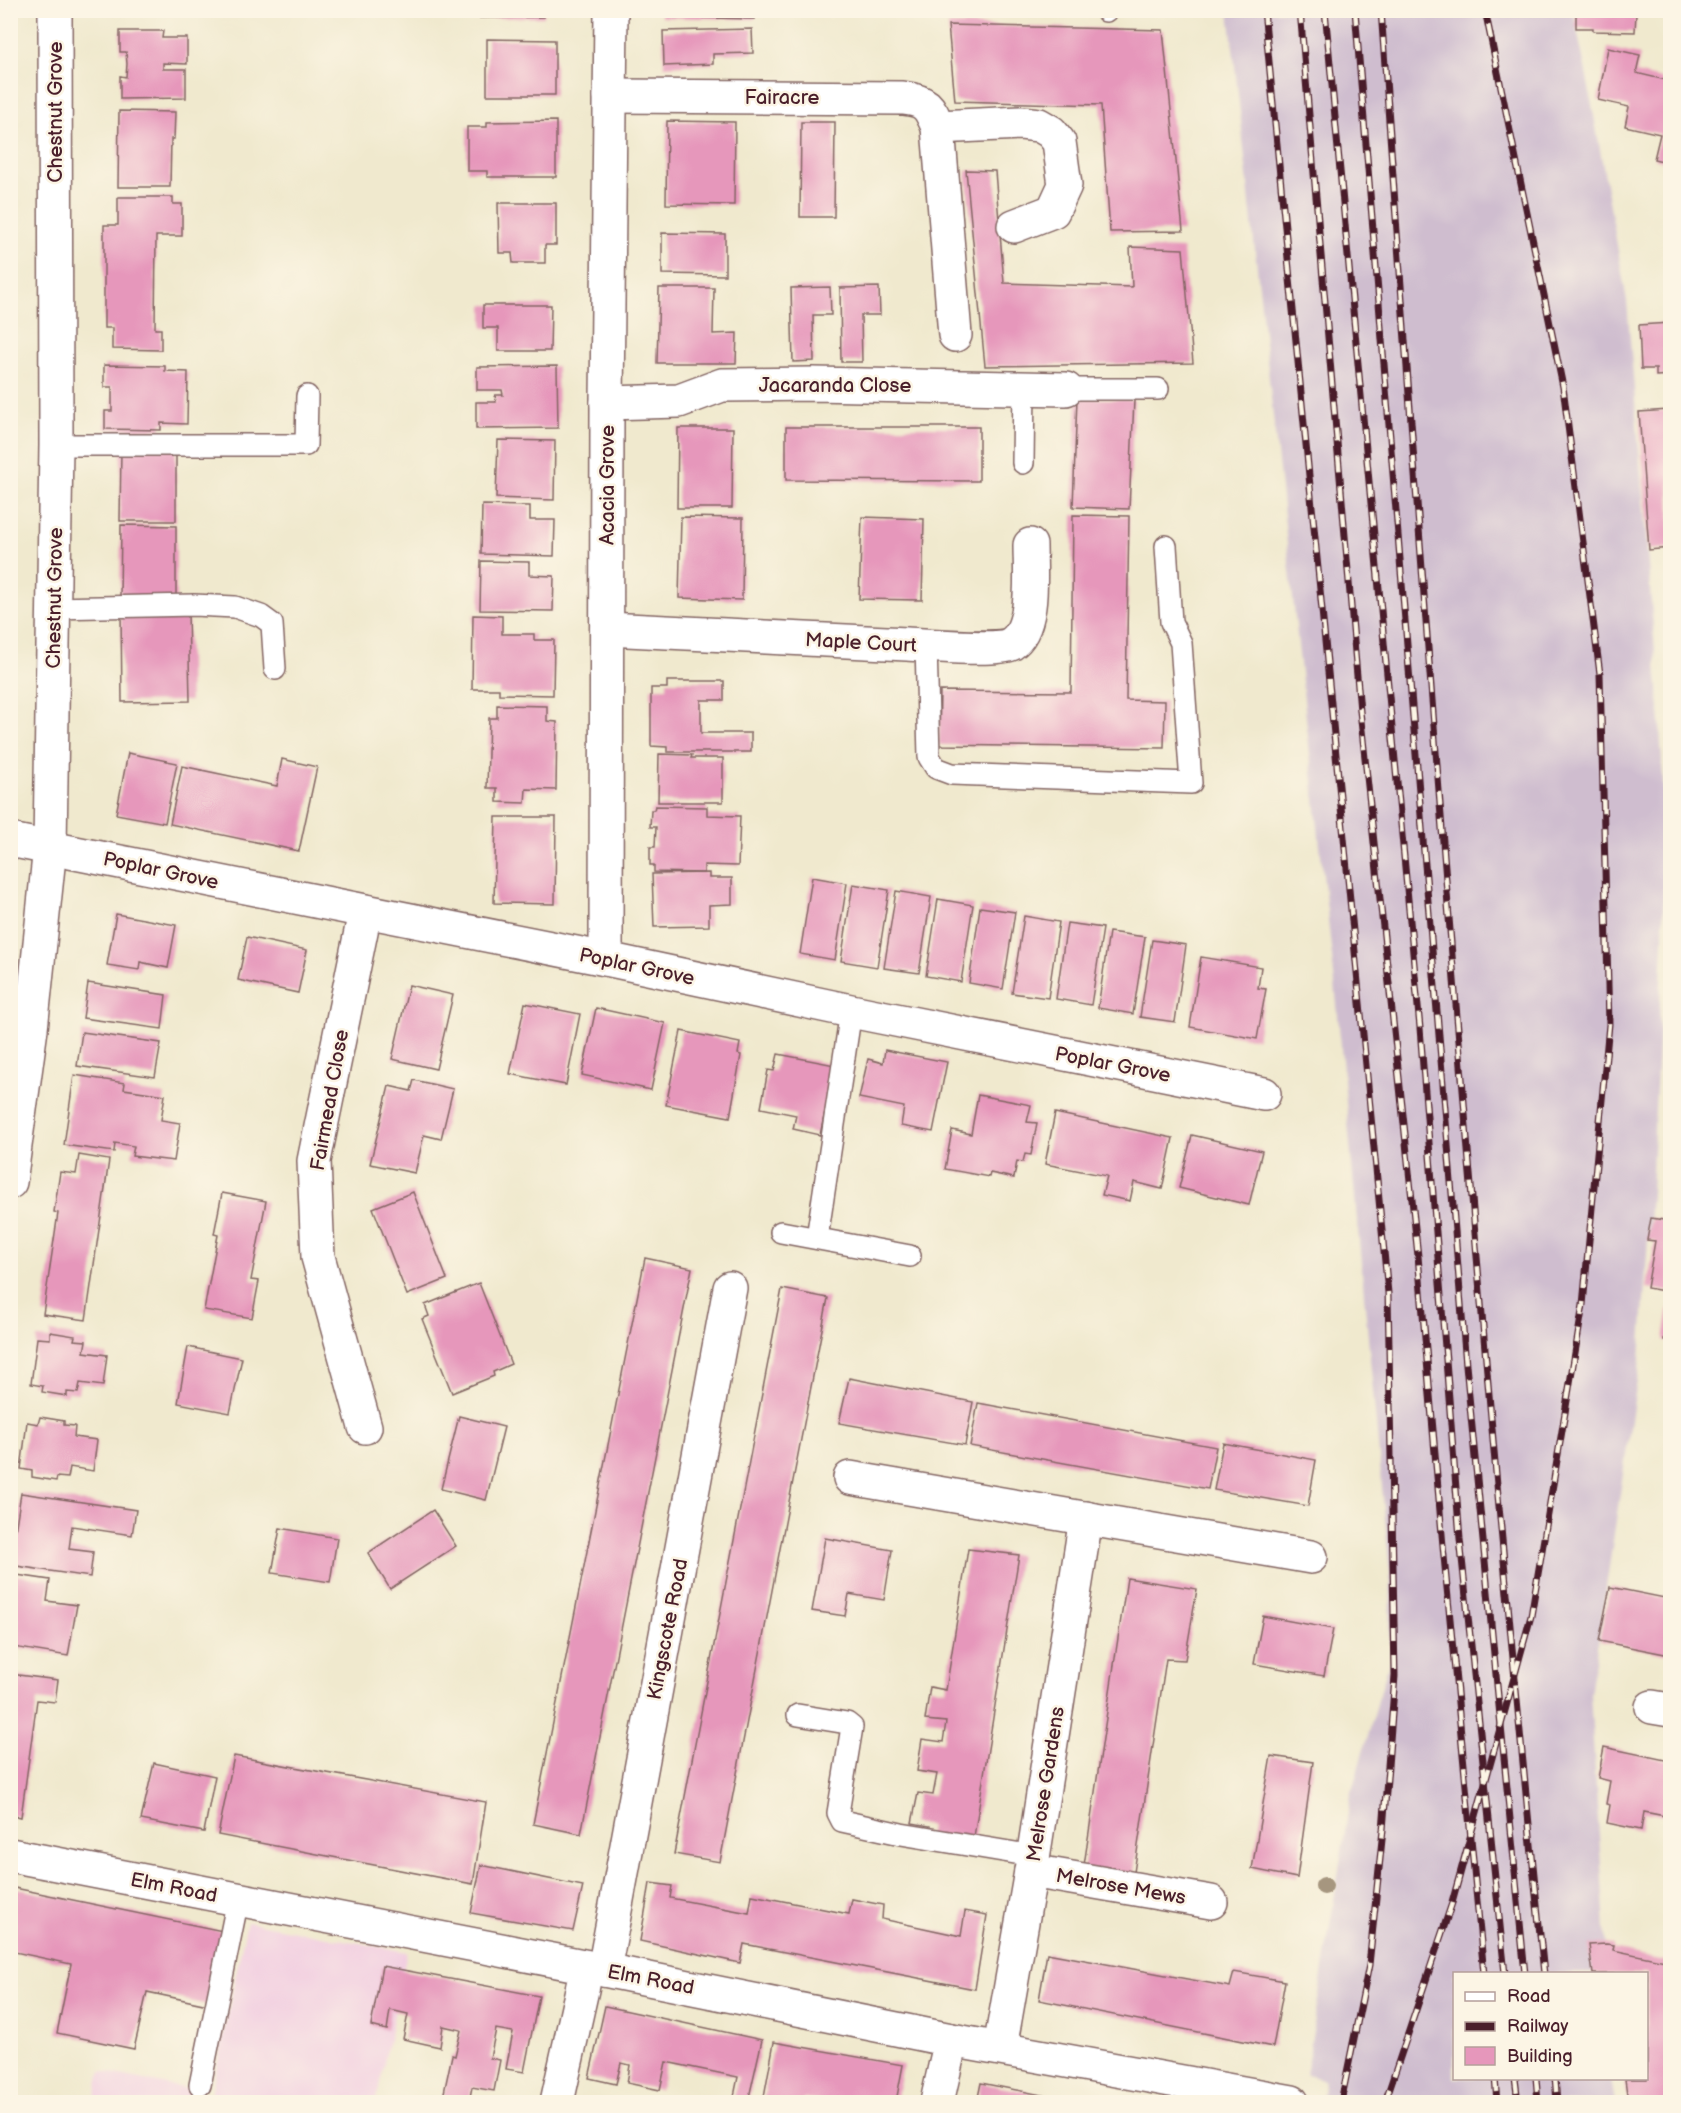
<svg xmlns="http://www.w3.org/2000/svg" width="1681" height="2113" viewBox="0 0 1681 2113" font-family="'Balsamiq Sans',sans-serif">
	<rect width="100%" height="100%" fill="#fcf5e5"/>
	<filter id="ink" filterUnits="userSpaceOnUse"><feTurbulence type="fractalNoise" baseFrequency=".0167" numOctaves="2"/><feDisplacementMap in="SourceGraphic" scale="12" xChannelSelector="R" yChannelSelector="G"/><feConvolveMatrix kernelMatrix="1 2 1 2 8 2 1 2 1" color-interpolation-filters="sRGB"/></filter>
	<filter id="wash" filterUnits="userSpaceOnUse"><feTurbulence type="fractalNoise" baseFrequency=".008" numOctaves="4" result="noise"/><feDisplacementMap in="SourceGraphic" scale="24" xChannelSelector="R" yChannelSelector="G"/><feGaussianBlur stdDeviation="1.35" result="paint"/><feColorMatrix in="noise" values="0 0 0 0 0 0 0 0 0 0 0 0 0 0 0 0 0 1.4 0 .05"/><feComposite in="paint" operator="in"/></filter>
	<g filter="url(#wash)">
		<rect width="100%" height="100%" fill="#f0e9ce"/>
		<polygon fill="#f2cfe1" points="247,1922 407,1952 376,2102 94,2102 101,2071 211,2094"/>
		<polygon fill="#cfbdcf" points="1229,11 1573,11 1587,77 1627,301 1658,689 1664,801 1663,940 1651,1194 1640,1360 1590,1694 1606,1944 1589,1946 1593,1973 1454,1974 1454,2078 1611,2079 1615,2102 1321,2102 1325,2080 1306,2075 1351,1794 1390,1659 1391,1583 1335,984"/>
		<g id="blocks">
			<g fill="#e697bb">
				<polygon points="152,10 199,10 199,14 152,12"/>
				<polygon points="479,10 544,10 544,17 479,18"/>
				<polygon points="661,10 755,10 755,19 661,17"/>
				<polygon points="1576,10 1639,10 1639,13 1636,13 1635,32 1593,31 1593,28 1576,28"/>
				<polygon points="948,25 1163,30 1183,231 1110,232 1101,105 955,101"/>
				<polygon points="752,29 753,53 713,54 713,64 664,66 663,31"/>
				<polygon points="120,31 163,31 162,38 187,38 187,64 163,63 163,69 186,69 186,98 120,99 120,76 126,77 127,64 126,52 120,52"/>
				<polygon points="487,39 555,40 555,95 487,95"/>
				<polygon points="1608,48 1640,55 1636,73 1670,81 1670,163 1654,159 1660,134 1625,126 1629,107 1598,100"/>
				<polygon points="119,111 175,112 174,139 171,139 170,187 118,187"/>
				<polygon points="556,121 556,177 487,177 487,171 467,171 467,127 487,127 487,122"/>
				<polygon points="667,121 735,122 734,205 666,204"/>
				<polygon points="801,122 835,122 834,217 800,217"/>
				<polygon points="966,170 995,171 1004,283 1132,287 1130,247 1183,249 1193,363 985,366"/>
				<polygon points="118,197 173,197 173,204 182,204 182,236 156,236 155,329 161,329 161,350 112,349 112,328 104,328 104,225 118,225"/>
				<polygon points="498,203 556,203 556,245 545,245 545,263 513,263 512,253 499,253"/>
				<polygon points="662,233 725,234 725,275 662,274"/>
				<polygon points="830,287 831,315 813,315 814,361 793,362 791,288"/>
				<polygon points="879,287 880,315 861,315 862,362 841,362 840,288"/>
				<polygon points="659,288 714,288 713,334 737,333 736,363 657,363"/>
				<polygon points="483,305 551,305 550,351 498,351 498,328 483,328"/>
				<polygon points="1670,323 1670,375 1656,376 1656,369 1641,369 1639,325"/>
				<polygon points="104,365 165,366 165,371 188,372 187,424 161,423 161,430 105,429 105,411 112,411 112,387 104,387"/>
				<polygon points="557,366 558,428 476,429 476,402 496,402 495,395 503,395 502,390 477,390 477,367"/>
				<polygon points="1077,398 1134,400 1129,509 1073,507"/>
				<polygon points="1669,410 1670,548 1649,550 1639,412"/>
				<polygon points="786,427 979,427 979,481 786,480"/>
				<polygon points="678,428 733,428 732,508 677,508"/>
				<polygon points="498,440 555,441 554,500 496,498"/>
				<polygon points="121,448 176,449 176,521 120,521"/>
				<polygon points="482,505 530,506 530,520 555,520 554,556 481,554"/>
				<polygon points="1073,515 1129,516 1126,700 1165,701 1164,748 939,745 940,691 1071,692"/>
				<polygon points="681,517 743,518 742,600 679,598"/>
				<polygon points="862,517 924,519 922,600 859,599"/>
				<polygon points="121,525 176,526 176,599 120,598"/>
				<polygon points="481,561 529,562 529,575 554,576 553,611 480,610"/>
				<polygon points="121,612 188,612 190,701 122,702"/>
				<polygon points="473,615 502,616 502,634 534,634 534,640 554,640 553,695 499,694 499,689 472,689"/>
				<polygon points="667,681 724,681 724,700 701,700 701,733 751,733 751,752 667,752 667,747 651,746 651,688 667,688"/>
				<polygon points="497,705 547,706 547,721 557,722 556,790 526,789 525,803 497,802 497,788 487,788 489,718 497,718"/>
				<polygon points="128,753 177,763 165,823 116,814"/>
				<polygon points="659,754 692,755 691,758 723,758 723,802 658,802"/>
				<polygon points="282,759 317,767 299,851 170,824 182,766 277,786"/>
				<polygon points="655,806 707,807 707,815 740,816 738,866 704,865 704,873 654,872 654,865 650,865 650,847 655,847 656,827 650,827 651,810 654,810"/>
				<polygon points="496,817 556,817 555,904 494,903"/>
				<polygon points="709,873 709,878 732,878 732,904 709,905 709,926 654,927 652,874"/>
				<polygon points="812,877 847,883 835,960 800,954"/>
				<polygon points="853,884 889,890 877,967 841,961"/>
				<polygon points="896,891 931,897 919,973 884,968"/>
				<polygon points="938,899 973,905 961,982 926,976"/>
				<polygon points="980,907 1015,912 1003,989 969,983"/>
				<polygon points="116,914 176,925 168,968 140,962 139,970 107,965"/>
				<polygon points="1024,916 1059,922 1048,998 1012,993"/>
				<polygon points="1067,923 1103,928 1091,1005 1056,999"/>
				<polygon points="1109,932 1145,937 1133,1014 1098,1008"/>
				<polygon points="247,937 307,950 298,993 238,980"/>
				<polygon points="1152,940 1186,945 1175,1022 1140,1017"/>
				<polygon points="1201,957 1261,967 1258,988 1266,989 1257,1039 1190,1027"/>
				<polygon points="88,983 166,995 162,1029 83,1018"/>
				<polygon points="409,985 453,995 436,1069 392,1059"/>
				<polygon points="525,1003 580,1014 566,1085 510,1074"/>
				<polygon points="596,1008 665,1023 651,1090 582,1075"/>
				<polygon points="681,1031 740,1043 738,1054 741,1055 730,1117 666,1105"/>
				<polygon points="82,1032 161,1043 155,1077 77,1066"/>
				<polygon points="885,1050 947,1062 933,1132 901,1126 904,1107 859,1098 868,1059 883,1063"/>
				<polygon points="778,1054 835,1065 820,1135 793,1129 796,1115 761,1108 768,1070 774,1071"/>
				<polygon points="74,1075 125,1083 124,1089 165,1095 161,1120 180,1123 174,1161 132,1156 134,1146 115,1143 114,1152 64,1145"/>
				<polygon points="414,1080 453,1089 441,1139 424,1135 415,1173 370,1164 389,1086 411,1091"/>
				<polygon points="978,1095 1031,1105 1027,1122 1037,1123 1031,1155 1025,1154 1023,1162 1017,1161 1014,1178 990,1173 989,1177 945,1169 952,1130 971,1134"/>
				<polygon points="1055,1113 1173,1138 1162,1189 1134,1182 1130,1201 1102,1195 1107,1176 1045,1164"/>
				<polygon points="1192,1135 1262,1151 1249,1205 1179,1188"/>
				<polygon points="79,1155 109,1160 86,1320 43,1314 58,1213 54,1212 60,1172 76,1174"/>
				<polygon points="413,1192 447,1279 407,1295 373,1208"/>
				<polygon points="222,1193 266,1201 251,1280 259,1281 252,1318 204,1310 218,1235 214,1234"/>
				<polygon points="1651,1218 1670,1221 1670,1292 1647,1288 1655,1241 1647,1240"/>
				<polygon points="645,1258 692,1268 581,1834 533,1824"/>
				<polygon points="479,1283 511,1364 493,1372 494,1376 452,1393 422,1319 429,1316 425,1305"/>
				<polygon points="782,1289 828,1298 720,1862 674,1854"/>
				<polygon points="1669,1307 1670,1307 1670,1342 1664,1340"/>
				<polygon points="50,1332 75,1336 74,1340 86,1341 84,1352 107,1355 103,1386 80,1383 78,1393 67,1392 67,1396 42,1392 43,1386 31,1384 37,1338 50,1339"/>
				<polygon points="188,1347 242,1358 230,1413 178,1403"/>
				<polygon points="849,1378 973,1402 965,1445 839,1423"/>
				<polygon points="978,1403 1216,1447 1208,1489 970,1446"/>
				<polygon points="459,1416 504,1427 486,1500 441,1489"/>
				<polygon points="40,1417 64,1421 64,1425 75,1426 74,1437 97,1440 93,1471 70,1467 68,1478 57,1477 56,1481 32,1477 32,1471 21,1469 27,1422 38,1424"/>
				<polygon points="1223,1443 1316,1460 1308,1506 1214,1490"/>
				<polygon points="21,1493 136,1510 132,1535 72,1526 69,1549 93,1552 90,1577 10,1565"/>
				<polygon points="433,1510 456,1546 390,1589 368,1553"/>
				<polygon points="280,1528 337,1538 330,1582 272,1573"/>
				<polygon points="825,1538 892,1550 884,1600 849,1594 845,1616 812,1611"/>
				<polygon points="968,1549 1019,1555 973,1843 928,1836 930,1826 912,1823 918,1793 933,1795 937,1774 917,1771 922,1739 943,1742 946,1722 925,1720 930,1687 946,1690"/>
				<polygon points="10,1574 50,1580 47,1601 77,1605 68,1656 13,1647 17,1618 10,1617"/>
				<polygon points="1127,1578 1197,1589 1185,1660 1166,1659 1133,1879 1083,1872"/>
				<polygon points="1610,1587 1670,1599 1670,1655 1599,1641"/>
				<polygon points="1263,1616 1333,1629 1324,1676 1254,1664"/>
				<polygon points="10,1674 58,1680 55,1702 37,1700 21,1817 10,1815"/>
				<polygon points="1604,1747 1670,1761 1670,1817 1644,1812 1641,1830 1607,1823 1610,1805 1606,1804 1610,1781 1598,1778"/>
				<polygon points="234,1756 486,1802 473,1884 218,1835"/>
				<polygon points="1271,1756 1313,1762 1297,1878 1252,1869"/>
				<polygon points="154,1763 215,1776 204,1832 141,1820"/>
				<polygon points="481,1865 583,1886 573,1931 471,1913"/>
				<polygon points="650,1883 672,1886 670,1898 749,1913 752,1895 849,1914 852,1899 883,1905 882,1919 961,1936 965,1911 987,1915 975,1989 744,1944 740,1963 640,1941"/>
				<polygon points="10,1887 223,1931 208,2005 147,1992 134,2049 57,2033 71,1964 10,1951"/>
				<polygon points="1606,1944 1614,1945 1613,1950 1670,1962 1670,2102 1628,2102 1625,2079 1647,2079 1647,1974 1593,1974 1589,1945"/>
				<polygon points="1047,1953 1230,1987 1234,1972 1285,1981 1273,2047 1039,2000"/>
				<polygon points="382,1966 539,1996 524,2072 506,2069 513,2032 496,2029 490,2058 500,2060 494,2091 472,2087 469,2102 442,2102 452,2055 455,2056 461,2030 443,2026 440,2047 403,2039 408,2014 390,2010 387,2030 371,2026"/>
				<polygon points="605,2006 762,2040 748,2102 733,2101 738,2077 666,2062 660,2090 627,2083 630,2065 621,2063 616,2084 589,2078"/>
				<polygon points="774,2042 903,2065 896,2102 819,2102 819,2101 804,2098 803,2102 763,2102"/>
				<polygon points="981,2083 1072,2101 1072,2102 977,2102"/>
			</g>
		</g>
	</g>
	<g filter="url(#ink)">
		<use href="#blocks" fill-opacity="0" stroke="#846664" stroke-width="1.5"/>
		<g fill="none" stroke-linecap="round" stroke-linejoin="round">
			<defs>
				<g id="lane">
					<polyline points="1106,10 1106,11"/>
					<polyline points="1066,389 1158,389"/>
					<polyline points="56,445 306,445 307,396"/>
					<polyline points="1023,463 1024,386"/>
					<polyline points="53,608 194,605 235,607 261,616 272,624 275,669"/>
					<polyline points="926,645 929,757 936,768 952,774 1191,783 1181,643 1171,622 1166,546"/>
					<polyline points="781,1232 910,1256"/>
					<polyline points="817,1238 851,1011"/>
					<polyline points="798,1715 847,1723 852,1727 838,1813 842,1821 901,1834 1033,1856"/>
					<polyline points="200,2085 238,1899"/>
				</g>
				<g id="street">
					<path d="M610 96 903 98C927 101 929 106 938 127L955 335"/>
					<polyline points="938,127 1021,123 1039,125 1051,132 1059,142 1065,185 1053,211 1014,226"/>
					<polyline points="607,403 679,401 722,385 813,384 1066,389"/>
					<path d="M607 629C707 634 807 639 907 644 924 645 999 651 1011 644 1036 628 1030 572 1030 545"/>
					<polyline points="10,840 606,959 851,1011 1264,1094"/>
					<polyline points="365,912 314,1161 318,1257 365,1427"/>
					<polyline points="606,959 607,403 611,10"/>
					<polyline points="10,1182 31,1029 50,847 56,445 55,10"/>
					<polyline points="850,1478 1311,1557"/>
					<polyline points="1652,1707 1670,1710"/>
					<polyline points="10,1855 604,1970 951,2040 1292,2102"/>
					<polyline points="1031,1871 1211,1902"/>
					<polyline points="604,1970 730,1288"/>
					<polyline points="1000,2048 1031,1871 1086,1518"/>
					<polyline points="557,2102 587,1967"/>
					<polyline points="937,2102 951,2040"/>
				</g>
			</defs>
			<use href="#lane" stroke="#846664" stroke-width="24"/>
			<use href="#street" stroke="#846664" stroke-width="36"/>
			<use href="#lane" stroke="#fff" stroke-width="21"/>
			<use href="#street" stroke="#fff" stroke-width="33"/>
			<defs>
				<g id="rail">
					<polyline points="1264,10 1388,1293 1395,1676 1383,1830 1369,1965 1341,2102"/>
					<polyline points="1300,10 1360,711 1418,1256 1443,1546 1484,1974"/>
					<polyline points="1325,10 1420,1028 1460,1539 1505,1974"/>
					<polyline points="1355,10 1466,1365 1525,1974"/>
					<path d="M1381 10C1428 665 1477 1320 1544 1974"/>
					<polyline points="1495,2078 1497,2102"/>
					<polyline points="1515,2078 1518,2102"/>
					<polyline points="1536,2078 1538,2102"/>
					<polyline points="1555,2078 1557,2102"/>
					<polyline points="1385,2102 1452,1903 1531,1616 1583,1305 1609,1024 1600,674 1563,387 1485,10"/>
				</g>
			</defs>
			<use href="#rail" stroke="#4a1f2b" stroke-width="7"/>
			<use href="#rail" stroke="#fcf5e5" stroke-width="4.5" stroke-dasharray="14" stroke-linecap="butt"/>
		</g>
		<circle fill="#a6967f" cx="1324" cy="1886" r="9"/>
	</g>
	<g text-anchor="middle" stroke-width="5" stroke-linejoin="round" paint-order="stroke">
		<g font-size="20" fill="#4a1f2b" stroke="#fcf5e5">
			<text x="782" y="104">Fairacre</text>
			<text transform="translate(55 112) rotate(-90)" y="7">Chestnut Grove</text>
			<text x="835" y="392">Jacaranda Close</text>
			<text transform="translate(607 485) rotate(-90)" y="7">Acacia Grove</text>
			<text transform="translate(54 598) rotate(-89)" y="7">Chestnut Grove</text>
			<text transform="translate(861 642) rotate(3)" y="7">Maple Court</text>
			<text transform="translate(161 870) rotate(12)" y="7">Poplar Grove</text>
			<text transform="translate(637 966) rotate(12)" y="7">Poplar Grove</text>
			<text transform="translate(1113 1064) rotate(11)" y="7">Poplar Grove</text>
			<text transform="translate(329 1100) rotate(-80)" y="7">Fairmead Close</text>
			<text transform="translate(667 1629) rotate(-79)" y="7">Kingscote Road</text>
			<text transform="translate(1045 1784) rotate(-81)" y="7">Melrose Gardens</text>
			<text transform="translate(1121 1886) rotate(10)" y="7">Melrose Mews</text>
			<text transform="translate(174 1887) rotate(11)" y="7">Elm Road</text>
			<text transform="translate(651 1979) rotate(11)" y="7">Elm Road</text>
		</g>
	</g>
	<rect width="1681" height="2113" fill="none" stroke="#fcf5e5" stroke-width="36"/>
	<rect x="1453" y="1972" width="195" height="108" fill="#fcf5e5" stroke="#b59f9b" stroke-width="1.5"/>
	<rect x="1465" y="1992" width="30" height="9" fill="#ffffff" stroke="#b59f9b" stroke-width="1.5"/>
	<text x="1507" y="2002" font-size="18" fill="#4a1f2b">Road</text>
	<rect x="1465" y="2022" width="30" height="9" fill="#4a1f2b" stroke="#b59f9b" stroke-width="1.5"/>
	<text x="1507" y="2032" font-size="18" fill="#4a1f2b">Railway</text>
	<rect x="1465" y="2047" width="30" height="18" fill="#e697bb" stroke="#b59f9b" stroke-width="1.5"/>
	<text x="1507" y="2062" font-size="18" fill="#4a1f2b">Building</text>
</svg>
